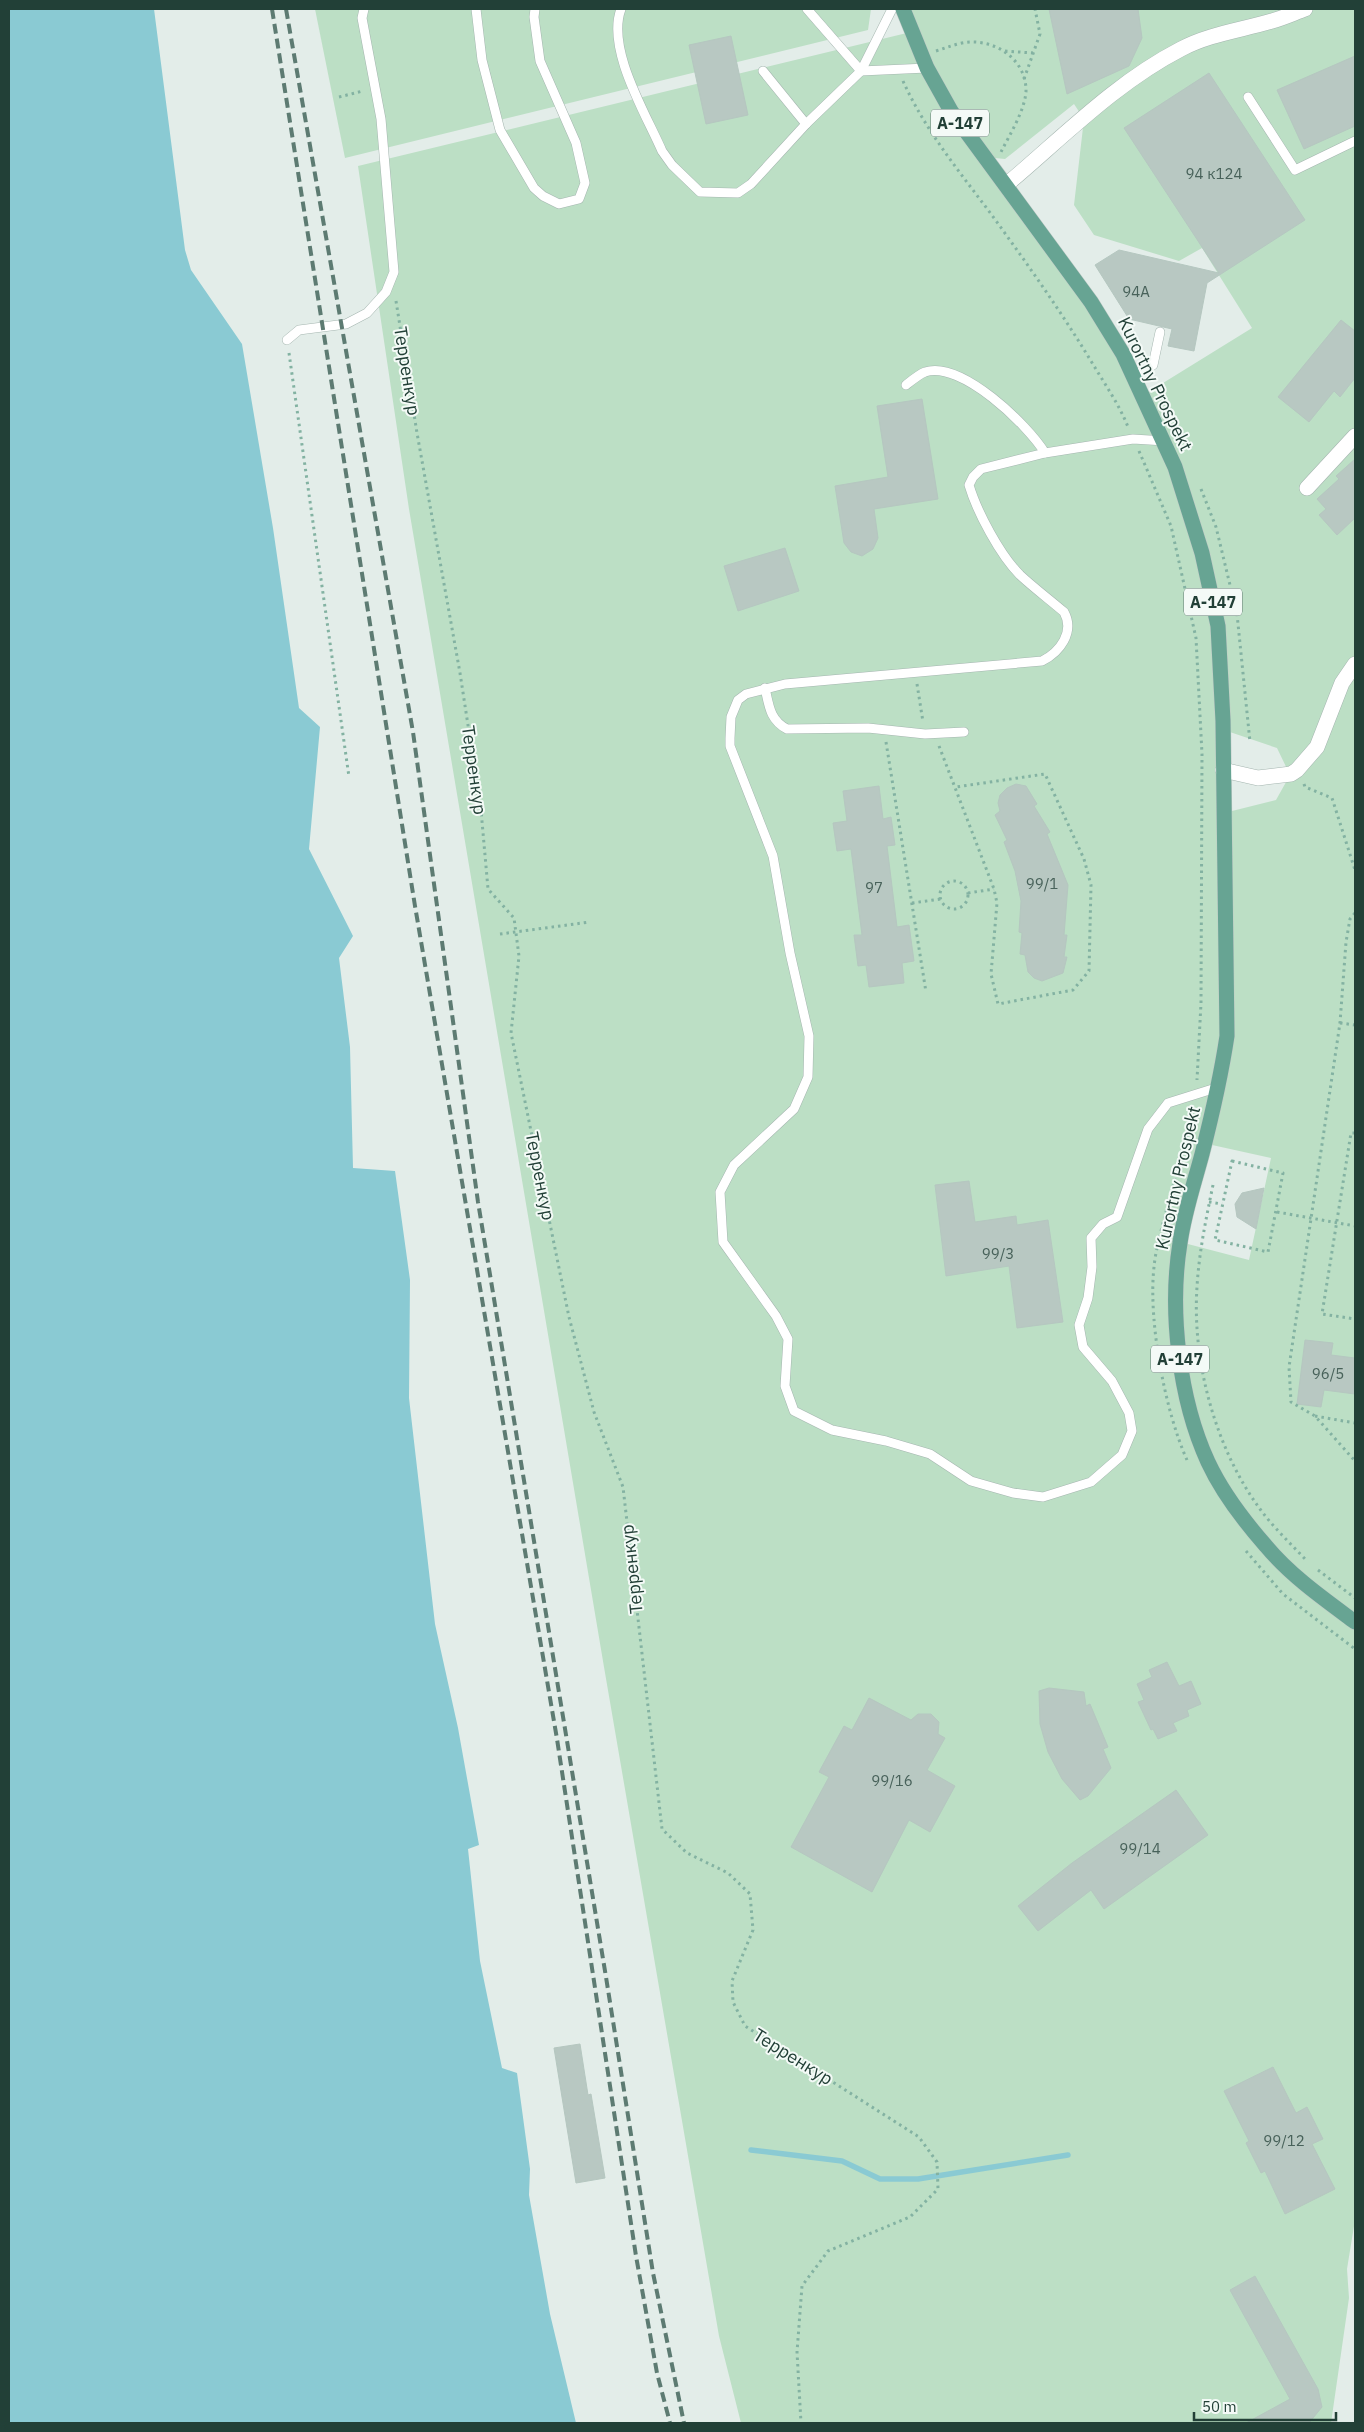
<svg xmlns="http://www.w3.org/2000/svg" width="1364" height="2432" viewBox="0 0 1364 2432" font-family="'IBM Plex Sans',sans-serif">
	<rect width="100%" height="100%" fill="#e3ede9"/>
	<g fill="#bcdfc5" fill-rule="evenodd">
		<polygon points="315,9 871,9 868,30 345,158"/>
		<path d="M904 9H1355V2220L1347 2269 1349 2298 1331 2423H741L719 2336 604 1667 409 509 358 166 911 32ZM1074 104 1084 119 1074 205 1094 235 1179 261 1202 248 1252 328 1142 396 1091 304 985 157 1005 159ZM1221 729 1277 748 1290 775 1276 800 1224 813ZM1203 1143 1271 1158 1249 1260 1184 1243Z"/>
	</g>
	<polygon fill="#8acad3" points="9,9 154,9 185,250 191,270 242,344 273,528 299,708 320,727 309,849 353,936 339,958 350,1047 353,1168 395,1171 410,1280 409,1398 435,1624 458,1728 479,1845 468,1849 480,1961 502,2068 517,2073 530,2169 529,2195 550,2314 576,2423 9,2423"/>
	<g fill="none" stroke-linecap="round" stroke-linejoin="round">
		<polyline stroke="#8acad3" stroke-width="5.5" points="751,2150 842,2161 880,2179 918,2179 1068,2155"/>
	</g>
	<g fill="#b8c8c2" stroke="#b5c7c0">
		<polygon points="1049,9 1138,9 1142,38 1129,66 1067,94"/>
		<polygon points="731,36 748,115 706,124 689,45"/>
		<polygon points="1355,56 1355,126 1304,149 1277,90"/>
		<polygon points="1209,73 1305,220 1207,283 1194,351 1168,346 1172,329 1129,319 1095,265 1119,250 1219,273 1124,128"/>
		<polygon points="1341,320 1355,331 1355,378 1340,397 1334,391 1309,422 1278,397"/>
		<polygon points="922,399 938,499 874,509 878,538 873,549 862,556 851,552 844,543 835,486 888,477 877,406"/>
		<polygon points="1355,459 1355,518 1337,535 1319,515 1326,509 1317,499 1339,479 1336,476"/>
		<polygon points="785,548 799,591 738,611 724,566"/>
		<polygon points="1016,784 1026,786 1037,804 1034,806 1050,832 1047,834 1068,885 1064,935 1067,935 1064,957 1067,957 1063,973 1042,981 1034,978 1028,972 1025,955 1020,954 1022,933 1019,932 1021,901 1015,871 1004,842 1007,840 995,815 1000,811 998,803 1000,795 1007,788"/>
		<polygon points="879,786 883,819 891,817 895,845 887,846 897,927 909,925 914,961 902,963 904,983 869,987 866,965 858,966 854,935 862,935 851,849 837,851 833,823 847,821 843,791"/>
		<polygon points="969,1181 975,1222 1016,1216 1017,1225 1048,1220 1063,1322 1017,1328 1009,1266 946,1276 935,1185"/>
		<polygon points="1264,1188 1256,1229 1237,1217 1235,1204 1242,1193"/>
		<polygon points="1305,1340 1333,1343 1331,1355 1355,1358 1355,1394 1324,1390 1321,1407 1297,1404"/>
		<polygon points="1167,1662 1179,1686 1191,1681 1201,1704 1187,1710 1189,1716 1173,1723 1177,1731 1158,1739 1153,1729 1151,1730 1138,1702 1144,1700 1137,1684 1152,1677 1149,1670"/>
		<polygon points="1049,1688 1084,1692 1086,1706 1090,1704 1108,1747 1103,1749 1111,1768 1088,1796 1080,1800 1062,1779 1048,1752 1040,1724 1039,1691"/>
		<polygon points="869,1698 911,1720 918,1714 931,1714 939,1722 938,1734 945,1738 927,1770 955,1786 930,1832 909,1820 872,1892 791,1847 829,1777 819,1772 844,1726 852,1730"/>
		<polygon points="1176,1790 1208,1835 1104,1909 1091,1890 1038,1931 1018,1906 1072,1863"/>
		<polygon points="580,2044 588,2095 591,2094 605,2178 576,2183 554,2048"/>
		<polygon points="1273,2067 1296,2113 1307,2107 1323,2139 1312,2144 1335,2189 1285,2214 1265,2171 1261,2173 1246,2143 1249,2141 1224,2091"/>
		<polygon points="1255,2276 1318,2389 1322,2407 1309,2423 1246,2423 1290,2399 1230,2290"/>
	</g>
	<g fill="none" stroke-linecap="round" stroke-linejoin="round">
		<defs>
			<g id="service">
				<polyline points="476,9 482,60 500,130 534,188 543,196 559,204 579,199 585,183 576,143 540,61 534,17 535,9"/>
				<path d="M621 9C606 49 646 114 662 151L672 165 700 192 738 193 751 184 806 124 861 71 892 9"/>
				<polyline points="807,9 861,71 927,68"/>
				<polyline points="763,71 806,124"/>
				<polyline points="1248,97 1295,170 1355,141"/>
				<polyline points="287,340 299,330 346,324 367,313 386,292 394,272 381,119 362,18 364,9"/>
				<polyline points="1134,376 1153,365 1160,332"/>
				<path d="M906 385C911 381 918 375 925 372 961 360 1028 425 1045 453L1133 439 1165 441"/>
				<path d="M1045 453 981 469 973 477 969 485C977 512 1000 555 1020 575 1034 588 1050 600 1064 612 1075 632 1060 652 1042 661L785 684 746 694 738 700 731 717 730 738V746L773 856 790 953 809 1036 808 1077 794 1109 734 1165 720 1192 723 1242 776 1316 788 1339 785 1386 794 1411 832 1430 886 1441 930 1454 971 1481 1013 1493 1043 1497 1091 1482 1122 1455 1132 1431 1129 1413 1112 1381 1083 1347 1079 1325 1088 1298 1092 1267 1091 1238 1103 1224 1117 1217 1148 1129 1168 1103 1219 1087"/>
				<path d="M765 688C769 706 770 720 787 729L868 728 925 734 964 732"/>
			</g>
			<g id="minor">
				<path d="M1006 185C1062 138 1115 83 1181 49 1209 34 1242 30 1272 21 1283 18 1294 13 1305 9"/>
				<polyline points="1307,488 1355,436"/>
			</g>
			<polyline id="tertiary" points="1223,770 1258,778 1291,774 1297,770 1317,747 1342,683 1355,664"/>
			<path id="primary" d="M903 9 927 68 951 111 1091 302 1123 354 1175 467 1202 553 1218 626 1223 721 1227 1036C1221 1076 1212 1115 1202 1154 1194 1184 1184 1213 1180 1243 1169 1311 1179 1399 1208 1462 1222 1492 1244 1521 1266 1546 1291 1576 1324 1599 1355 1622"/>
		</defs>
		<use href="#service" stroke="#a5b6b0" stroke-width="10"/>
		<use href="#minor" stroke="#a5b6b0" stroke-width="16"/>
		<use href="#tertiary" stroke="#a5b6b0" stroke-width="16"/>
		<use href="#primary" stroke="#c1cac7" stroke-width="16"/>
		<g stroke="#83b2a2" stroke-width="3" stroke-dasharray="2.5 4" stroke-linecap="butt">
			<path d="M936 51C945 48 953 45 962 43 992 37 1027 58 1026 92 1024 112 1010 134 1001 152"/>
			<polyline points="1005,51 1033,53"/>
			<polyline points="1024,79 1040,34 1035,9"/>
			<path d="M903 81C925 130 959 171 991 214 1026 262 1060 310 1091 361 1104 383 1119 404 1128 427"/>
			<polyline points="339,97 363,91"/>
			<polyline points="396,301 417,433 460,673 481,810 488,889 514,918 519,956 511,1033 569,1317 594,1412 623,1487 662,1829 687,1853 728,1873 750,1894 753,1930 732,1981 733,2002 745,2026 919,2137 937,2162 938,2189 910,2217 828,2251 802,2286 797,2352 801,2423"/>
			<polyline points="289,353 349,777"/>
			<polyline points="1139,451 1171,526 1196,638 1202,754 1201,1003 1197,1080"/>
			<polyline points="1201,489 1216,527 1237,614 1250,742"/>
			<polyline points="917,684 923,722"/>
			<polyline points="886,742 926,992"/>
			<polyline points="939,746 994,889 997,903 991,974 998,1004 1073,990 1089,971 1091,885 1084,859 1045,774 956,787"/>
			<polyline points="1304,784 1305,787 1332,798 1355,870"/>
			<circle cx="954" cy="895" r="14"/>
			<polyline points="968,893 994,889"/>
			<polyline points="912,903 941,899"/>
			<polyline points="1355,913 1350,919 1346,942 1340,1023 1289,1367 1291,1402 1315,1416 1355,1461"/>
			<polyline points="500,934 590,922"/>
			<polyline points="1340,1023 1355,1025"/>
			<polyline points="1355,1133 1351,1133 1322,1314 1355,1319"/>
			<polygon points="1232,1161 1283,1173 1268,1252 1215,1240"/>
			<path d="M1213 1185C1206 1219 1199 1252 1197 1287 1192 1361 1215 1448 1260 1509 1273 1527 1290 1543 1306 1560"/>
			<polyline points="1209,1202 1222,1204"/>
			<polyline points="1277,1212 1355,1226"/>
			<polyline points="1315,1416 1355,1423"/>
			<path d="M1187 1460C1165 1411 1148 1321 1154 1267 1156 1246 1163 1225 1168 1204 1177 1172 1185 1141 1194 1109"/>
			<polyline points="1246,1551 1283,1594 1355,1649"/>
			<polyline points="1318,1570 1355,1598"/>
		</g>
		<use href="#service" stroke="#fff" stroke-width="9"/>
		<use href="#minor" stroke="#fff" stroke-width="15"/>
		<use href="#tertiary" stroke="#fff" stroke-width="15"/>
		<use href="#primary" stroke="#67a493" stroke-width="15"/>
		<g stroke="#5d7b72" stroke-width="4" stroke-dasharray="10 5" stroke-linecap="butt">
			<polyline points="272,9 415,906 557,1739 636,2256 657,2373 670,2423"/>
			<polyline points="286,9 413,732 478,1202 606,1977 653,2273 684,2423"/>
		</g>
	</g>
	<g text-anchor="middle" stroke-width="4" stroke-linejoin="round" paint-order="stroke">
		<g font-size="15" fill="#48625a">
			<text x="1214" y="179">94 к124</text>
			<text x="1136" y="297">94А</text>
			<text x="1042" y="889">99/1</text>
			<text x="874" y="893">97</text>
			<text x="998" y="1259">99/3</text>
			<text x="1328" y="1379">96/5</text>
			<text x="892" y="1786">99/16</text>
			<text x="1140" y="1854">99/14</text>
			<text x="1284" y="2146">99/12</text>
		</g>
		<g fill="#f4faf7" stroke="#617871" stroke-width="1">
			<rect x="931" y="109.5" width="58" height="27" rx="4"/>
			<rect x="1184" y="588.5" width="58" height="27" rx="4"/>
			<rect x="1151" y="1345.5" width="58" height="27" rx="4"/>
		</g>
		<g font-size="16" font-weight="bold" fill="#224037">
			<text x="960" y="129">А-147</text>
			<text x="1213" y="608">А-147</text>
			<text x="1180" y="1365">А-147</text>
		</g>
		<g font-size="18" fill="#224037" stroke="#f4faf7">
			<text transform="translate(407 371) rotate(81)" y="6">Терренкур</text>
			<text transform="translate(1155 384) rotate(64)" y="6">Kurortny Prospekt</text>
			<text transform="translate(474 770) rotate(82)" y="6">Терренкур</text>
			<text transform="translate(540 1176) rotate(79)" y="6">Терренкур</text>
			<text transform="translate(1178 1178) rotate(-77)" y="6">Kurortny Prospekt</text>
			<text transform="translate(632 1569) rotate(-96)" y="6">Терренкур</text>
			<text transform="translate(793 2057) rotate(32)" y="6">Терренкур</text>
		</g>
	</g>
	<rect width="1364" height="2432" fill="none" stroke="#224037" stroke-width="20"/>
	<path d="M1194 2412v8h142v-8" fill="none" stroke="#224037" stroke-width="2.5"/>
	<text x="1202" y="2412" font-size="15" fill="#224037" stroke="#f4faf7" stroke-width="4" paint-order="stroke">50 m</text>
</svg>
